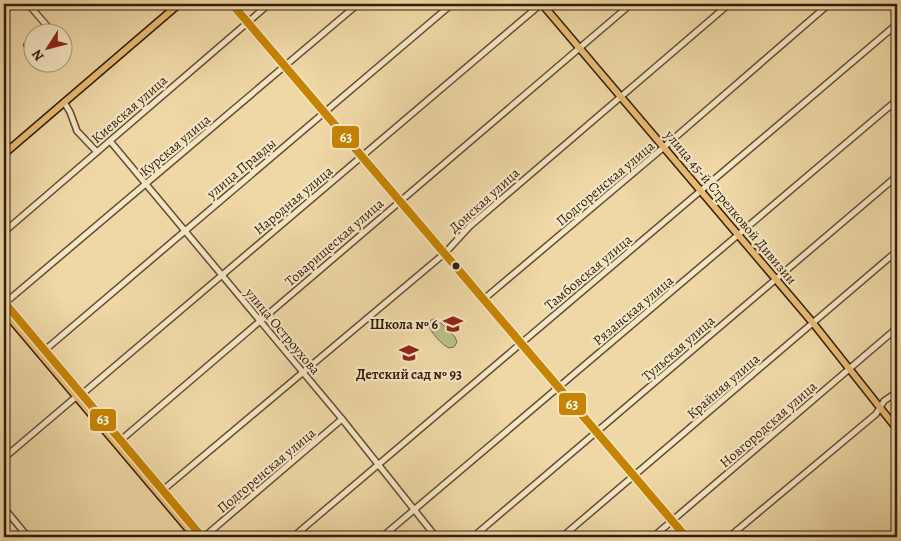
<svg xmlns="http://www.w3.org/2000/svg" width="901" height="541" viewBox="0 0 901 541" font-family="Alegreya,serif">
	<rect width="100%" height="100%" fill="#efd8a6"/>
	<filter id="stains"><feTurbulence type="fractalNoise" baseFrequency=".004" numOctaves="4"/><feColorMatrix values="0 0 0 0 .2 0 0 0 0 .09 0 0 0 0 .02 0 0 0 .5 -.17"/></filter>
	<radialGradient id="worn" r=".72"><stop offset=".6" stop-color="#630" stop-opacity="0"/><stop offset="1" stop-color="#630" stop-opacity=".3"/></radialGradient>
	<path fill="#b9bf87" stroke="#766e49" d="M436 318 455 337 457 342 454 347 449 348C441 344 431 333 428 324L431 320Z"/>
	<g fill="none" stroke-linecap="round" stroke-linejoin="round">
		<defs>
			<g id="minor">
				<polyline points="28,4 48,27 43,32"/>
				<polyline points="232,4 686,537"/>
				<polyline points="27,45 32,41"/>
				<polyline points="64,102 70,112 77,131 97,152"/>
				<polyline points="110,141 342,419 436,537"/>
				<polyline points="4,232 269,4"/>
				<polyline points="484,299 664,147 829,4"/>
				<polyline points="5,303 358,4"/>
				<polyline points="45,350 452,4"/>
				<polyline points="81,395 541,4"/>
				<polyline points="121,440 631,4"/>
				<polyline points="4,458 77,396"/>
				<polyline points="163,490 445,253 470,226 729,4"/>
				<polyline points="4,508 28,537"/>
				<polyline points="204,537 342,419"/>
				<polyline points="293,537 897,24"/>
				<polyline points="382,537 897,100"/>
				<polyline points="473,537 897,176"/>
				<polyline points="562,537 897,251"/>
				<polyline points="653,537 897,328"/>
				<polyline points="729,537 876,414 884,401 897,392"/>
			</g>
			<g id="major">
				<polyline points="542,4 813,323 897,429"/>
				<polyline points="4,154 179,4"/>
				<polyline points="4,302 202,537"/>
				<polyline points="4,311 195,537"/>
			</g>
		</defs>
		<use href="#minor" stroke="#624c32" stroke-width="8"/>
		<use href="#major" stroke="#331d0b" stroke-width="9"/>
		<use href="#minor" stroke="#f5e6c5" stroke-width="5"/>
		<use href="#major" stroke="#e8bc73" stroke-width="6"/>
		<defs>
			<g id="bus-1">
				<polyline points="232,4 686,537"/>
				<polyline points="4,302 202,537"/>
			</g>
		</defs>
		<use href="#bus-1" stroke="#f5e6c5" stroke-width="11"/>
		<use href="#bus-1" stroke="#c68403" stroke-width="8"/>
	</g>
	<defs>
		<symbol id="school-bare" viewBox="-9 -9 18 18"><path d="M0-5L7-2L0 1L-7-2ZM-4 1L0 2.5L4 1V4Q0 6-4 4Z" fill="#8f2418" stroke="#f5e6c5" stroke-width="2.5" paint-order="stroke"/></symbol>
	</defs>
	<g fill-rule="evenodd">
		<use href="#school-bare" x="439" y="310" width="28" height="28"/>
		<use href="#school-bare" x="395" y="339" width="28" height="28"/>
	</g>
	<circle fill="#331d0b" stroke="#f5e6c5" stroke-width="2" cx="456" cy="266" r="4.5"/>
	<g text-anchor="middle" stroke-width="4.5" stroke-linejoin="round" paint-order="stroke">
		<g font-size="14" fill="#331d0b" stroke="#f5e6c5">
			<text transform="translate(129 109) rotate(-41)" y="5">Киевская улица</text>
			<text transform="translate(175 145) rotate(-40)" y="5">Курская улица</text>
			<text transform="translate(241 168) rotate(-40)" y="5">улица Правды</text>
			<text transform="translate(605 183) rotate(-40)" y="5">Подгоренская улица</text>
			<text transform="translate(293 200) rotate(-40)" y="5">Народная улица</text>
			<text transform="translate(484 200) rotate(-42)" y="5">Донская улица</text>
			<text transform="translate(731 207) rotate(50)" y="5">улица 45-й Стрелковой Дивизии</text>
			<text transform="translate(334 242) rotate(-41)" y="5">Товарищеская улица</text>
			<text transform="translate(588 272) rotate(-40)" y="5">Тамбовская улица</text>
			<text transform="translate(633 310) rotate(-40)" y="5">Рязанская улица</text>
			<text transform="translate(283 331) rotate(50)" y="5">улица Остроухова</text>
			<text transform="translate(678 348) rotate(-41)" y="5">Тульская улица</text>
			<text transform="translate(723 386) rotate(-41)" y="5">Крайняя улица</text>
			<text transform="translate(768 424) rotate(-41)" y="5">Новгородская улица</text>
			<text transform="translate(266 470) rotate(-40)" y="5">Подгоренская улица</text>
		</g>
		<g font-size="14" font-weight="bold" fill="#331d0b" stroke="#f5e6c5" text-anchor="end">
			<text x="438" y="329">Школа № 6</text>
			<text x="409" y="379" text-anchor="middle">Детский сад № 93</text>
		</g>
	</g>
	<g stroke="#f5e6c5" stroke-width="2">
		<rect x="331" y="125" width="29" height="24" rx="5" fill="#c68403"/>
		<rect x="558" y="392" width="29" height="24" rx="5" fill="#c68403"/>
		<rect x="89" y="408" width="28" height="24" rx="5" fill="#c68403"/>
	</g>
	<g font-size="14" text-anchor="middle" font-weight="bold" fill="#fff">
		<text x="346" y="142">63</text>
		<text x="572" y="409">63</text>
		<text x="103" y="424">63</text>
	</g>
	<rect width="901" height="541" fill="none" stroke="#efd8a6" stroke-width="20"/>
	<rect x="5" y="5" width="891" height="531" fill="none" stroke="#331d0b" stroke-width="2.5"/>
	<rect x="10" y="10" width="881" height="521" fill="none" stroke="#331d0b"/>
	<g transform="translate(48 48) rotate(234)"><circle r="24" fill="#f5e6c5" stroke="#a7967b"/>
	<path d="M0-4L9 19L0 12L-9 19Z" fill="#8f2418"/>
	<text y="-8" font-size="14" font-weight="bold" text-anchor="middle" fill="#331d0b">N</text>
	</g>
	<rect width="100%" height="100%" filter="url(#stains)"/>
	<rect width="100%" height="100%" fill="url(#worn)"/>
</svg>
